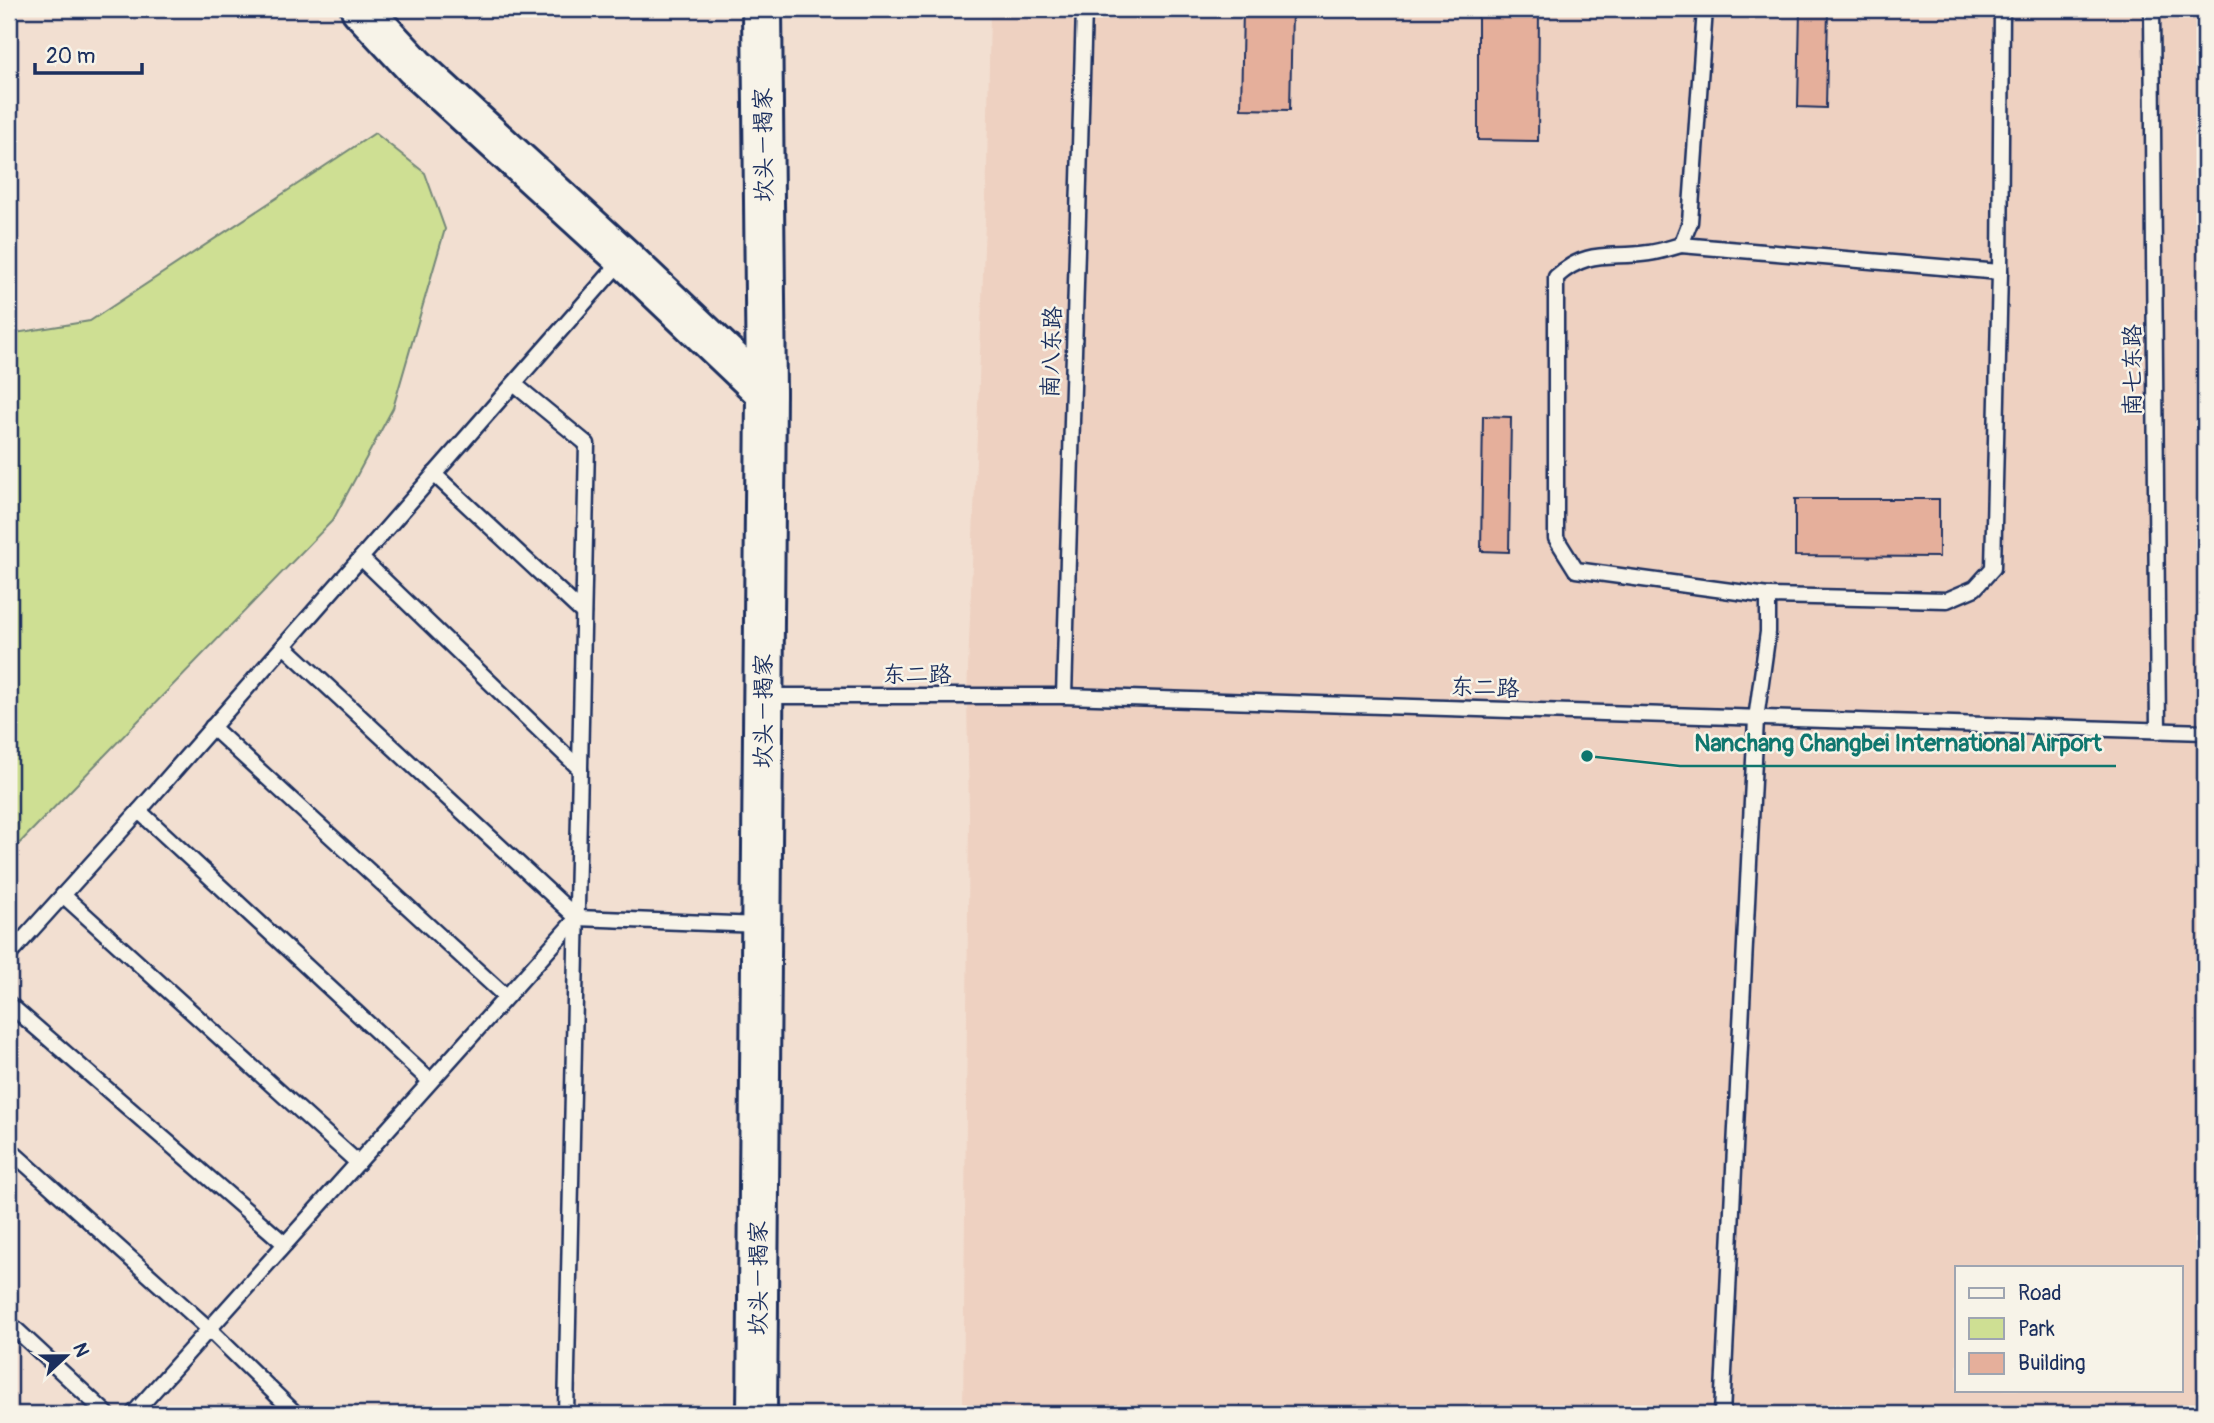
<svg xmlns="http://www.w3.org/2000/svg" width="2214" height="1423" viewBox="0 0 2214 1423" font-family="Pangolin,'LXGW WenKai TC',sans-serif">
	<rect width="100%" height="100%" fill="#f2dfd1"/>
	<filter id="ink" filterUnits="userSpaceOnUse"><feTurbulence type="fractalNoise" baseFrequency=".0143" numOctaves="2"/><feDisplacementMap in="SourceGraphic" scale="14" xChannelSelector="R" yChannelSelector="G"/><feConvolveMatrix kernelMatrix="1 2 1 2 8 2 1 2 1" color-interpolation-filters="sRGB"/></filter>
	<g filter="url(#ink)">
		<path fill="#eed1c1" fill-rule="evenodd" d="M990 9H2205V1414H963L969 815 967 696 987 169ZM1957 1267H2181V1390H1957Z"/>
		<polygon fill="#cedf93" stroke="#748778" stroke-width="2" points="375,133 425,173 445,229 393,408 333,520 9,854 9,334 90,321"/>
		<g fill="#e5af9b" stroke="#1b2f5e" stroke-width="2">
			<polygon points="1243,9 1292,9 1290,110 1241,109"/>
			<polygon points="1478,9 1539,9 1538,141 1478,140"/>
			<polygon points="1800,9 1828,9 1826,108 1798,107"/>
			<polygon points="1483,416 1511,417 1509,552 1481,551"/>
			<polygon points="1795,499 1939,499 1939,557 1795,556"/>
		</g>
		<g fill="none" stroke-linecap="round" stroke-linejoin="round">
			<defs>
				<g id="lane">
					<path d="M1705 9 1690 222 1681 245C1670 248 1659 252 1649 253 1610 259 1588 248 1556 277V538L1576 570 1768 596V632L1756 719 1722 1414"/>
					<polyline points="2152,9 2158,731"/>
					<polyline points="1681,245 2000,272"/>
					<polyline points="514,384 587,444 566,1414"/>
					<polyline points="434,474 583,613"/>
					<polyline points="361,558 580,769"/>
					<polyline points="1768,596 1947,600 1975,588 1993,568 2000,272 2002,9"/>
					<polyline points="284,646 577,918"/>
					<polyline points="765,696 1064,696 2205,732"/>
					<polyline points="1064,696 1084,9"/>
					<polyline points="212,727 505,996"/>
					<polyline points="139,811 430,1081"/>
					<polyline points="63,895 358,1163"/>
					<polyline points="9,955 139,811 623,259"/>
					<polyline points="9,1004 285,1244"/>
					<polyline points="9,1149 210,1330 296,1414"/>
					<polyline points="9,1323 107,1414"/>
					<polyline points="133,1414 577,918 760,925"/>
				</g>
				<g id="primary">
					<polyline points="361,9 415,67 624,258 766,393"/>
					<polyline points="757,1414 766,393 762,9"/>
				</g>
			</defs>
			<use href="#lane" stroke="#1b2f5e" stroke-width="19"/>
			<use href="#primary" stroke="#1b2f5e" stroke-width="44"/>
			<use href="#lane" stroke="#f7f3e8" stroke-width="14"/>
			<use href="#primary" stroke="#f7f3e8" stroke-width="38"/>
		</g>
	</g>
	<g text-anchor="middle" stroke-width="5" stroke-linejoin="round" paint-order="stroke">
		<g font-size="23" fill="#1b2f5e" stroke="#f7f3e8">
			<text transform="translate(763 145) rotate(-91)" y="8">坎头－揭家</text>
			<text transform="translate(1051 352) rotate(-88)" y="8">南八东路</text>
			<text transform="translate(2132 370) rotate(-90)" y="8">南七东路</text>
			<text x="917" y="682">东二路</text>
			<text transform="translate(1485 687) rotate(2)" y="8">东二路</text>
			<text transform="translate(763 711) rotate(-90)" y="8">坎头－揭家</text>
			<text transform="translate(758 1278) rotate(-90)" y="8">坎头－揭家</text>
		</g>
	</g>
	<path fill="none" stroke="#0f766e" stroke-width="2.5" d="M1587 756L1680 766H2116"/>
	<circle fill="#0f766e" stroke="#f7f3e8" stroke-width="2.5" cx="1587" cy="756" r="7"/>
	<g font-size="24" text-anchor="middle" font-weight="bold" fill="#0f766e" stroke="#f7f3e8" stroke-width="5" stroke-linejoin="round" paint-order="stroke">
		<text x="1898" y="751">Nanchang Changbei International Airport</text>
	</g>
	<rect width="2214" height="1423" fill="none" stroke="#f7f3e8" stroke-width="35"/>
	<rect x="18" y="18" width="2179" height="1388" fill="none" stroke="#1b2f5e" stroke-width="2.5" filter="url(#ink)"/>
	<rect x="1955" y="1266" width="228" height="126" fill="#f7f3e8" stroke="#9fa5b1" stroke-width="2"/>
	<rect x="1969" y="1288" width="35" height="10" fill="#f7f3e8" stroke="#9fa5b1" stroke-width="2"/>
	<text x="2018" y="1300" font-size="21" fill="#1b2f5e">Road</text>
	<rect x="1969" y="1318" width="35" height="21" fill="#cedf93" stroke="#9fa5b1" stroke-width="2"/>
	<text x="2018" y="1336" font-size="21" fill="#1b2f5e">Park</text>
	<rect x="1969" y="1353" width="35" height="21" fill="#e5af9b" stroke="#9fa5b1" stroke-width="2"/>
	<text x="2018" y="1370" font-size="21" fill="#1b2f5e">Building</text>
	<g transform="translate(66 1356) rotate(68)" stroke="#f7f3e8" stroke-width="5" paint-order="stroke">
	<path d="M0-5L12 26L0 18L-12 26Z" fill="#1b2f5e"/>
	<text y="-10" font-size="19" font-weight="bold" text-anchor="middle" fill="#1b2f5e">N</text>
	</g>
	<path d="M35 63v10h107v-10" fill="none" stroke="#1b2f5e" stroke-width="3.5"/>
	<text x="46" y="63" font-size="21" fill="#1b2f5e" stroke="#f7f3e8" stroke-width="5" paint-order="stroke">20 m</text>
</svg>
